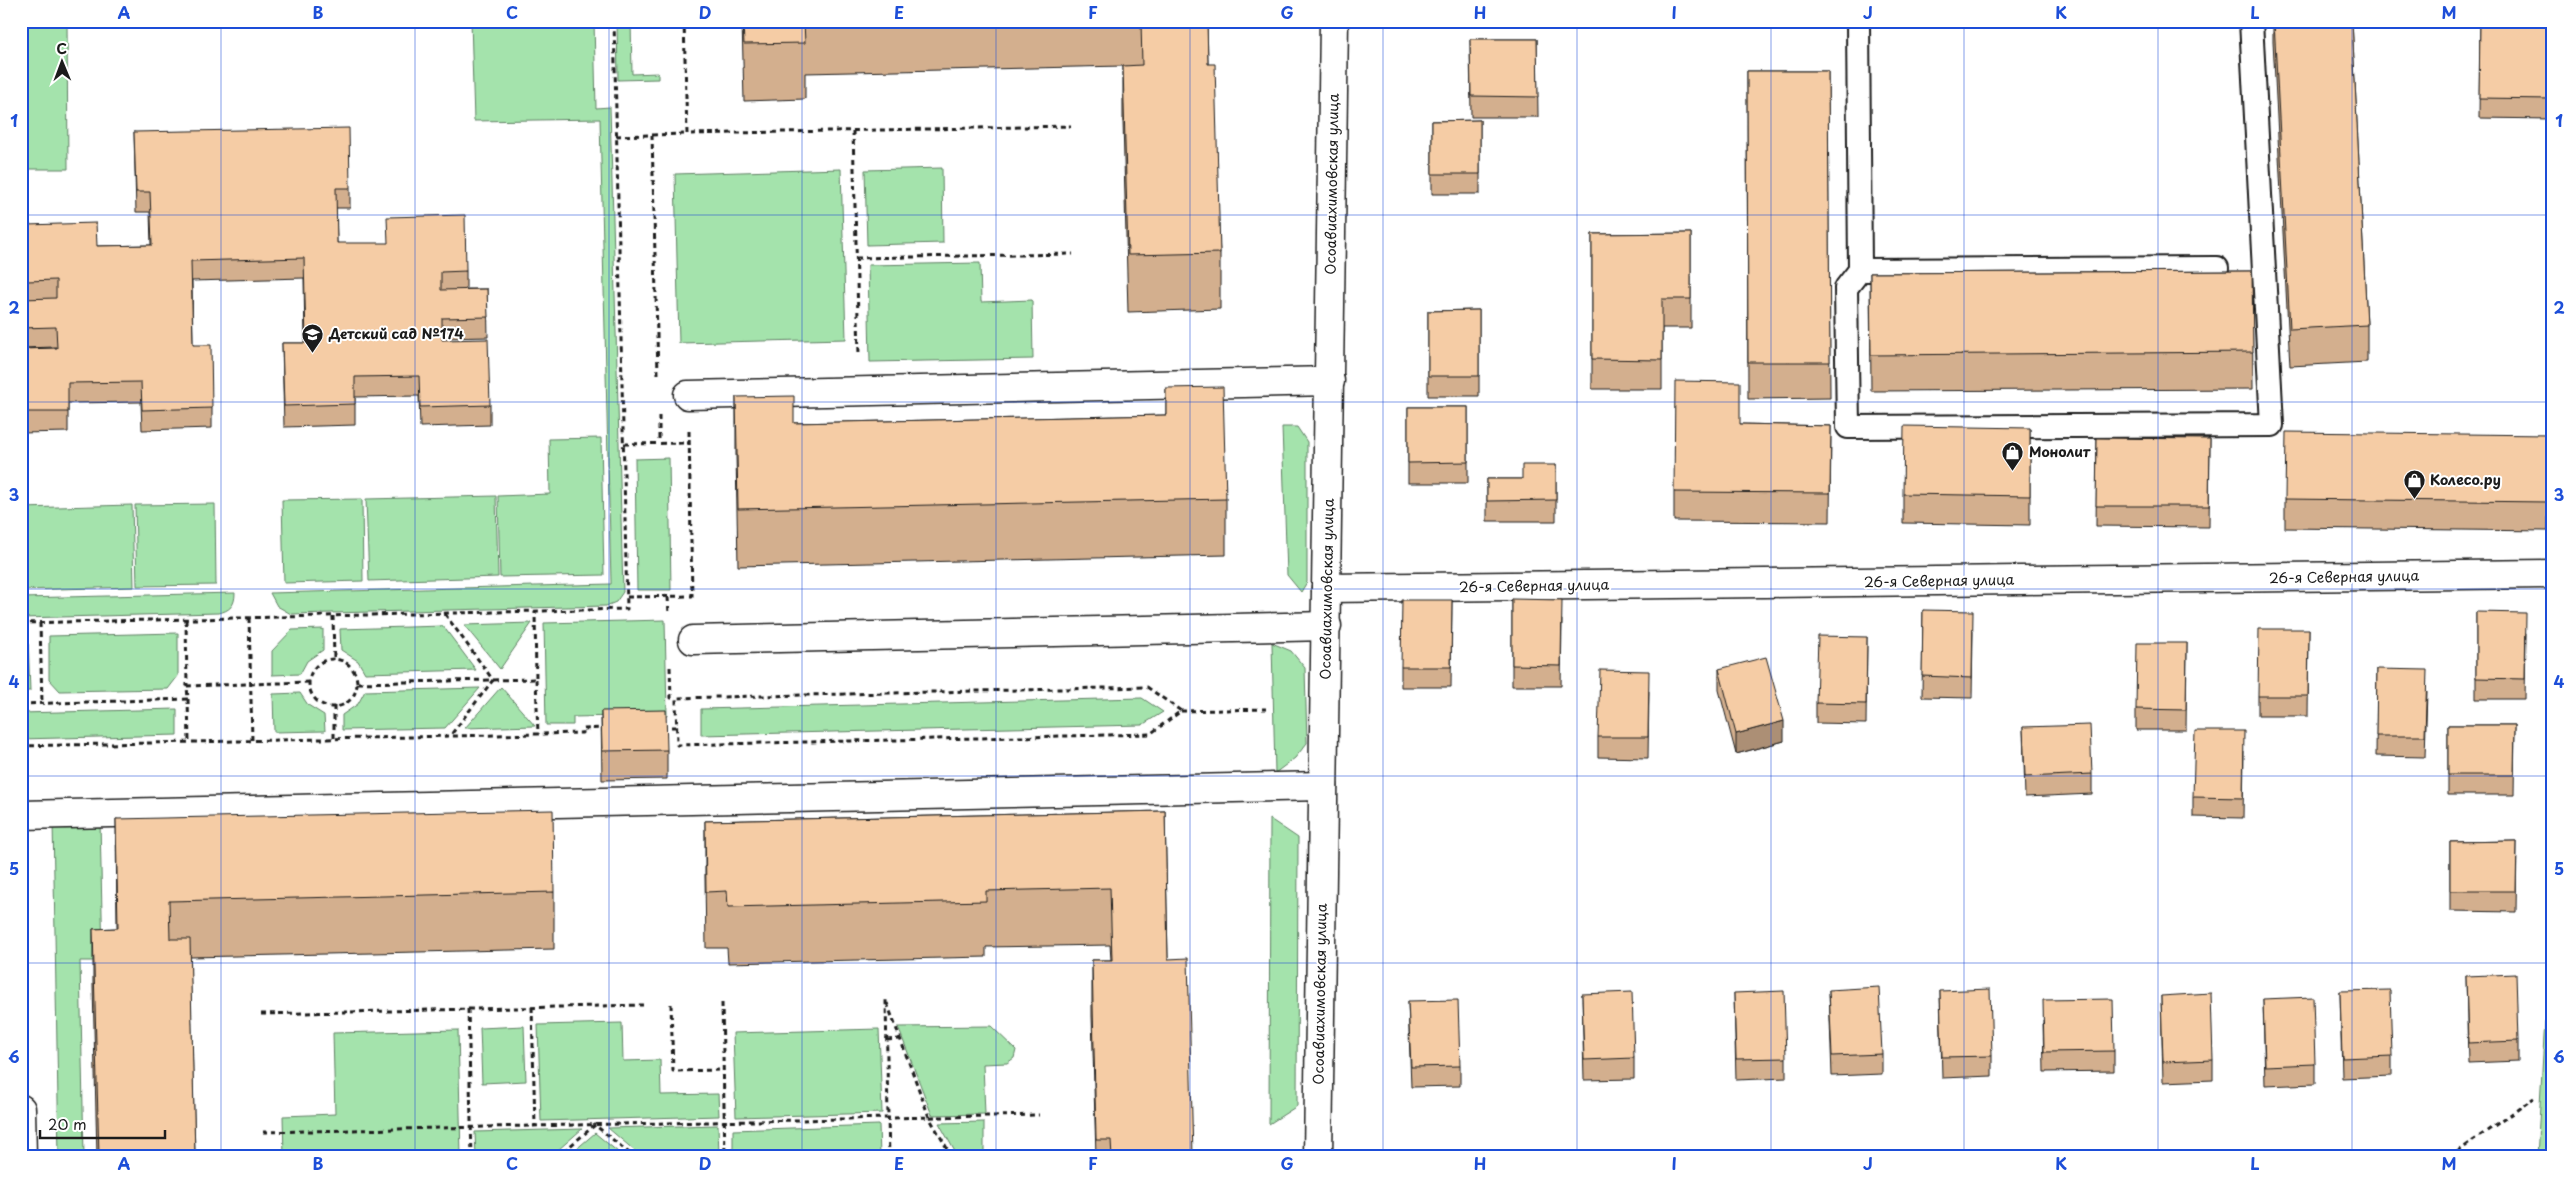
<svg xmlns="http://www.w3.org/2000/svg" width="2573" height="1178" viewBox="0 0 2573 1178" font-family="'Playpen Sans',sans-serif">
	<rect width="100%" height="100%" fill="#fff"/>
	<filter id="ink" filterUnits="userSpaceOnUse"><feTurbulence type="fractalNoise" baseFrequency=".02" numOctaves="2"/><feDisplacementMap in="SourceGraphic" scale="10" xChannelSelector="R" yChannelSelector="G"/><feConvolveMatrix kernelMatrix="1 2 1 2 8 2 1 2 1" color-interpolation-filters="sRGB"/></filter>
	<g filter="url(#ink)">
		<g fill="#a4e3ac" stroke="#608064">
			<polygon points="21,21 67,21 68,169 21,169"/>
			<polygon points="471,21 594,21 596,108 610,107 623,592 616,602 606,606 291,614 277,606 270,593 611,584 600,119 474,121"/>
			<polygon points="617,21 631,21 632,74 658,73 658,79 618,80"/>
			<polygon points="942,168 943,243 867,245 865,170"/>
			<polygon points="841,169 846,339 679,343 675,174"/>
			<polygon points="980,263 981,302 1032,300 1033,359 870,362 868,265"/>
			<polygon points="1282,427 1297,427 1307,442 1307,582 1301,592 1287,575"/>
			<polygon points="601,438 604,575 500,577 498,496 550,494 549,439"/>
			<polygon points="669,458 671,590 637,590 635,459"/>
			<polygon points="496,496 498,577 369,581 366,499"/>
			<polygon points="362,499 363,581 284,583 282,500"/>
			<polygon points="215,504 216,585 137,586 135,505"/>
			<polygon points="132,505 134,587 21,590 21,508"/>
			<path d="M235 593C235 605 230 611 218 613L21 618V598Z"/>
			<polygon points="665,620 667,715 573,717 573,725 546,725 544,623"/>
			<polygon points="532,623 500,669 464,625"/>
			<polygon points="443,626 476,670 365,673 358,661 341,650 340,629"/>
			<polygon points="323,629 323,650 307,661 300,674 272,675 272,651 292,630"/>
			<polygon points="178,633 178,676 168,689 60,691 49,679 49,636"/>
			<polygon points="21,636 28,636 30,691 21,691"/>
			<polygon points="1272,643 1291,651 1305,668 1307,743 1295,758 1275,773"/>
			<polygon points="501,687 535,726 465,728"/>
			<polygon points="480,688 445,728 342,730 342,715 358,704 365,691"/>
			<polygon points="300,693 308,705 324,715 325,731 274,732 273,694"/>
			<polygon points="1142,698 1163,712 1142,725 701,735 701,709"/>
			<polygon points="177,709 177,735 21,739 21,713"/>
			<polygon points="1270,819 1298,838 1297,1106 1269,1124"/>
			<polygon points="100,821 103,961 80,961 84,1157 59,1157 53,822"/>
			<polygon points="2552,1013 2552,1157 2537,1157 2545,1019"/>
			<polygon points="622,1023 623,1061 660,1060 661,1095 718,1094 719,1116 541,1121 538,1025"/>
			<polygon points="524,1026 526,1081 482,1083 480,1028"/>
			<polygon points="991,1026 1016,1050 1014,1058 1007,1063 983,1064 985,1114 932,1115 898,1027"/>
			<polygon points="879,1029 882,1113 736,1117 733,1033"/>
			<polygon points="458,1030 461,1157 284,1157 283,1116 335,1114 333,1033"/>
			<polygon points="984,1122 984,1157 958,1157 939,1123"/>
			<polygon points="718,1125 719,1157 642,1157 608,1128"/>
			<polygon points="879,1125 880,1157 733,1157 733,1130"/>
			<polygon points="582,1129 550,1157 476,1157 475,1132"/>
			<polygon points="595,1133 624,1157 567,1157"/>
		</g>
		<g fill="none" stroke-linecap="round" stroke-linejoin="round">
			<defs>
				<g id="service">
					<polyline points="1858,21 1860,270 2217,268"/>
					<polyline points="1860,270 1846,288 1848,427 2272,425 2251,21"/>
				</g>
				<g id="minor">
					<polyline points="688,395 1330,381"/>
					<polyline points="1326,588 2552,574"/>
					<polyline points="693,640 1327,626"/>
					<polyline points="21,815 1323,786"/>
					<polyline points="21,1109 22,1157"/>
					<polyline points="1318,1157 1334,21"/>
				</g>
			</defs>
			<use href="#service" stroke="#1c1c1c" stroke-width="26"/>
			<use href="#minor" stroke="#1c1c1c" stroke-width="31"/>
			<g stroke="#1c1c1c" stroke-width="3" stroke-dasharray="5 4" stroke-linecap="butt">
				<polyline points="684,21 687,134 1071,126"/>
				<polyline points="853,131 859,355"/>
				<polyline points="652,135 658,375"/>
				<polyline points="616,136 687,134"/>
				<polyline points="856,258 1073,254"/>
				<polyline points="659,416 659,443"/>
				<polyline points="624,444 689,443"/>
				<polyline points="627,597 692,596 689,431"/>
				<polyline points="668,597 669,614"/>
				<polyline points="445,614 493,680 450,736"/>
				<polyline points="333,616 334,658"/>
				<polyline points="249,618 252,740"/>
				<polyline points="186,620 187,686"/>
				<polyline points="21,623 627,609 614,21"/>
				<polyline points="40,623 42,703"/>
				<circle cx="333" cy="683" r="24"/>
				<polyline points="670,667 671,698 676,698"/>
				<polyline points="536,679 538,734"/>
				<polyline points="358,683 536,679 535,612"/>
				<polygon points="1147,687 1181,711 1150,734 677,745 676,698"/>
				<polyline points="188,699 189,742"/>
				<polyline points="21,704 188,699 187,686 309,682"/>
				<polyline points="334,706 334,739"/>
				<polyline points="1181,711 1266,709"/>
				<polyline points="662,727 676,727"/>
				<polyline points="21,746 582,733 582,729 604,728"/>
				<polyline points="722,1003 725,1157"/>
				<polyline points="887,1003 929,1117 952,1157"/>
				<polyline points="671,1004 673,1071 723,1070"/>
				<polyline points="532,1007 535,1126"/>
				<polyline points="468,1009 472,1157"/>
				<polyline points="261,1014 643,1005"/>
				<polyline points="887,1040 900,1039"/>
				<polyline points="263,1132 888,1118 886,1000"/>
				<polyline points="557,1157 595,1125 634,1157"/>
				<polyline points="889,1157 888,1118 1039,1115"/>
				<polyline points="2450,1157 2534,1098"/>
			</g>
			<use href="#service" stroke="#fff" stroke-width="22"/>
			<use href="#minor" stroke="#fff" stroke-width="28"/>
		</g>
		<g fill="#d3af8e" stroke="#1c1c1c">
			<polygon points="742,21 1207,21 1208,64 1220,253 1220,309 1128,312 1123,122 1123,66 805,73 805,99 744,101"/>
			<polygon points="2273,21 2352,21 2367,325 2367,362 2290,366 2273,41"/>
			<polygon points="2480,21 2552,21 2552,119 2479,118"/>
			<polygon points="1470,39 1537,39 1538,117 1471,117"/>
			<polygon points="1747,71 1828,71 1830,398 1748,399"/>
			<polygon points="1480,120 1480,194 1432,194 1432,121"/>
			<polygon points="134,132 350,188 350,208 336,208 337,243 466,271 466,289 487,289 488,337 442,338 442,340 490,405 490,425 420,427 419,396 355,397 355,425 284,427 282,343 305,343 304,278 192,281 193,345 212,408 212,428 142,430 141,402 68,403 68,432 21,433 21,349 56,348 56,347 21,348 21,299 27,299 26,225 97,246 151,245 150,212 136,212"/>
			<polygon points="1691,233 1691,328 1662,328 1662,389 1592,389 1592,234"/>
			<polygon points="2252,271 2253,389 1871,391 1870,273"/>
			<polygon points="1479,310 1479,396 1428,396 1428,311"/>
			<polygon points="1166,388 1226,499 1226,555 738,566 736,454 736,397 794,423 1166,415"/>
			<rect x="1408" y="407" width="60" height="76"/>
			<polygon points="1740,424 1831,426 1830,522 1674,521 1674,492"/>
			<polygon points="2030,428 2030,525 1903,523 1903,494"/>
			<polygon points="2549,435 2548,531 2285,528 2285,499"/>
			<polygon points="2097,438 2210,439 2209,527 2096,526"/>
			<polygon points="1556,465 1556,521 1487,521 1487,479 1522,479"/>
			<polygon points="1512,599 1562,620 1561,686 1512,686"/>
			<polygon points="1452,600 1451,687 1401,687 1401,667"/>
			<polygon points="1923,610 1973,631 1972,698 1922,697"/>
			<polygon points="2476,612 2526,633 2525,699 2476,699"/>
			<polygon points="2309,629 2308,716 2258,716 2258,696"/>
			<polygon points="1867,637 1866,724 1816,723 1816,703"/>
			<polygon points="2187,643 2186,730 2136,730 2136,709"/>
			<polygon points="1719,669 1784,741 1736,754 1719,690"/>
			<polygon points="2377,669 2427,691 2425,757 2376,756"/>
			<polygon points="1649,691 1648,758 1598,757 1598,737"/>
			<polygon points="601,711 667,750 667,779 602,780"/>
			<polygon points="2448,725 2515,725 2514,795 2448,795"/>
			<polygon points="2023,727 2092,774 2092,794 2025,797"/>
			<polygon points="2244,751 2243,818 2193,817 2193,797"/>
			<polygon points="1165,811 1168,959 1193,1157 1096,1157 1092,1016 1092,960 1111,960 1110,945 986,947 986,957 728,963 727,948 706,948 705,877 705,821"/>
			<polygon points="116,819 554,892 554,949 190,957 195,1157 97,1157 93,985 93,929 117,928"/>
			<polygon points="2517,841 2516,912 2450,911 2450,842"/>
			<polygon points="2466,976 2518,1041 2518,1061 2468,1063"/>
			<polygon points="1829,990 1882,1054 1882,1074 1832,1076"/>
			<polygon points="1940,991 1992,1056 1992,1076 1942,1078"/>
			<polygon points="2340,991 2392,1056 2392,1076 2342,1078"/>
			<polygon points="1734,993 1786,1058 1786,1078 1736,1080"/>
			<polygon points="1582,994 1634,1058 1634,1079 1584,1080"/>
			<polygon points="2161,996 2213,1060 2213,1080 2163,1082"/>
			<polygon points="2263,999 2315,1064 2315,1084 2265,1086"/>
			<polygon points="1408,1001 1460,1066 1460,1086 1411,1087"/>
			<polygon points="2043,1020 2114,1051 2114,1071 2044,1072"/>
		</g>
		<polygon fill="#ac8f74" stroke="#1c1c1c" points="1784,721 1784,741 1736,754 1736,734"/>
		<g fill="#f5cca5" stroke="#1c1c1c">
			<polygon points="743,21 804,21 805,43 744,44"/>
			<polygon points="1141,21 1207,21 1208,64 1215,64 1220,253 1128,255 1123,66 1142,65"/>
			<polygon points="2274,21 2352,21 2367,325 2290,329"/>
			<polygon points="2480,21 2552,21 2552,99 2479,98"/>
			<polygon points="1470,39 1537,39 1538,97 1471,96"/>
			<polygon points="1747,71 1828,71 1830,362 1748,362"/>
			<polygon points="1480,120 1480,174 1432,174 1432,121"/>
			<polygon points="349,128 350,188 336,188 337,243 388,243 387,217 465,215 466,271 441,272 441,290 487,289 488,317 442,318 442,340 488,339 490,405 420,407 419,376 355,377 355,404 284,406 282,343 306,343 304,258 191,261 193,345 211,345 212,408 142,410 141,382 68,383 68,412 21,412 21,349 57,348 56,327 21,328 21,299 56,298 56,280 27,281 26,225 96,223 97,246 152,245 150,192 136,192 134,132"/>
			<polygon points="1691,233 1691,299 1662,299 1662,360 1592,359 1592,234"/>
			<polygon points="2252,271 2253,352 1871,355 1870,273"/>
			<polygon points="1479,310 1479,376 1428,376 1428,311"/>
			<polygon points="1675,381 1740,382 1740,424 1831,426 1830,493 1674,492"/>
			<polygon points="1223,387 1226,499 738,509 736,397 794,396 794,423 1166,415 1166,388"/>
			<polygon points="1408,407 1468,407 1468,462 1408,463"/>
			<polygon points="1904,426 2030,428 2030,496 1903,494"/>
			<polygon points="2286,432 2549,435 2548,502 2285,499"/>
			<polygon points="2097,438 2210,439 2209,506 2096,506"/>
			<polygon points="1522,465 1556,465 1556,500 1487,501 1487,479 1522,479"/>
			<polygon points="1512,599 1562,600 1561,666 1512,665"/>
			<polygon points="1402,600 1452,600 1451,667 1401,667"/>
			<polygon points="1923,610 1973,611 1972,678 1922,676"/>
			<polygon points="2476,612 2526,613 2525,679 2476,678"/>
			<polygon points="2259,629 2309,629 2308,696 2258,696"/>
			<polygon points="1818,636 1867,637 1866,704 1816,703"/>
			<polygon points="2137,643 2187,643 2186,710 2136,709"/>
			<polygon points="1766,657 1784,721 1736,734 1719,669"/>
			<polygon points="2377,669 2427,670 2425,736 2376,736"/>
			<polygon points="1600,670 1649,671 1648,737 1598,737"/>
			<polygon points="666,710 667,750 602,751 601,711"/>
			<polygon points="2090,725 2092,774 2025,777 2023,727"/>
			<polygon points="2448,725 2515,725 2514,775 2448,775"/>
			<polygon points="2195,731 2244,731 2243,798 2193,797"/>
			<polygon points="553,810 554,892 169,901 170,939 190,939 195,1157 99,1157 93,929 118,928 116,819"/>
			<polygon points="1165,811 1168,959 1188,958 1193,1157 1112,1157 1111,1140 1096,1140 1092,960 1112,960 1110,888 986,891 986,901 728,907 727,891 706,892 705,821"/>
			<polygon points="2517,841 2516,891 2450,891 2450,842"/>
			<polygon points="2516,974 2518,1041 2468,1043 2466,976"/>
			<polygon points="1879,987 1882,1054 1832,1056 1829,990"/>
			<polygon points="1990,989 1992,1056 1942,1057 1940,991"/>
			<polygon points="2390,990 2392,1056 2342,1058 2340,991"/>
			<polygon points="1784,991 1786,1058 1736,1059 1734,993"/>
			<polygon points="1632,992 1634,1058 1584,1060 1582,994"/>
			<polygon points="2211,993 2213,1060 2163,1062 2161,996"/>
			<polygon points="2313,997 2315,1064 2265,1066 2263,999"/>
			<polygon points="2113,999 2114,1051 2044,1052 2043,1000"/>
			<polygon points="1458,1000 1460,1066 1411,1067 1408,1001"/>
		</g>
	</g>
	<path fill="none" stroke="#1d4ed8" stroke-width="1" stroke-opacity="0.55" d="M221 21V1157M415 21V1157M609 21V1157M802 21V1157M996 21V1157M1190 21V1157M1383 21V1157M1577 21V1157M1771 21V1157M1964 21V1157M2158 21V1157M2352 21V1157M21 215H2552M21 402H2552M21 589H2552M21 776H2552M21 963H2552"/>
	<defs>
		<symbol id="school-pin" viewBox="-11 -11 22 30"><path d="M0 17L-7.5 6A9.5 9.5 0 1 1 7.5 6Z" fill="#1c1c1c" stroke="#fff"/><path d="M0-5L7-2L0 1L-7-2ZM-4 1L0 2.5L4 1V4Q0 6-4 4Z" fill="#fff"/></symbol>
		<symbol id="shop-pin" viewBox="-11 -11 22 30"><path d="M0 17L-7.5 6A9.5 9.5 0 1 1 7.5 6Z" fill="#1c1c1c" stroke="#fff"/><path d="M-5-2.5h2.3a2.7 3.5 0 0 1 5.4 0H5L5.5 6h-11ZM-1.5-2.5h3a1.5 2.3 0 0 0-3 0Z" fill="#fff"/></symbol>
	</defs>
	<g fill-rule="evenodd">
		<use href="#school-pin" x="300" y="322" width="25" height="34"/>
		<use href="#shop-pin" x="2000" y="440" width="25" height="34"/>
		<use href="#shop-pin" x="2402" y="468" width="25" height="34"/>
	</g>
	<g text-anchor="middle" stroke-width="4" stroke-linejoin="round" paint-order="stroke">
		<g font-size="14" fill="#1c1c1c" stroke="#fff">
			<text transform="translate(1332 184) rotate(-89)" y="5">Осоавиахимовская улица</text>
			<text transform="translate(2344 577) rotate(-1)" y="5">26-я Северная улица</text>
			<text transform="translate(1939 581) rotate(-1)" y="5">26-я Северная улица</text>
			<text transform="translate(1534 586) rotate(-1)" y="5">26-я Северная улица</text>
			<text transform="translate(1327 589) rotate(-89)" y="5">Осоавиахимовская улица</text>
			<text transform="translate(1320 994) rotate(-89)" y="5">Осоавиахимовская улица</text>
		</g>
		<g font-size="14" font-weight="bold" fill="#1c1c1c" stroke="#fff" text-anchor="start">
			<text x="329" y="339">Детский сад №174</text>
			<text x="2029" y="457">Монолит</text>
			<text x="2430" y="485">Колесо.ру</text>
		</g>
	</g>
	<rect width="2573" height="1178" fill="none" stroke="#fff" stroke-width="55"/>
	<g transform="translate(62 62) rotate(359)" stroke="#ffffff" stroke-width="4" paint-order="stroke">
	<path d="M0-4L9 19L0 12L-9 19Z" fill="#1c1c1c"/>
	<text y="-8" font-size="14" font-weight="bold" text-anchor="middle" fill="#1c1c1c">С</text>
	</g>
	<path d="M40 1130v8h125v-8" fill="none" stroke="#1c1c1c" stroke-width="2.5"/>
	<text x="48" y="1130" font-size="15" fill="#1c1c1c" stroke="#ffffff" stroke-width="4" paint-order="stroke">20 m</text>
	<rect x="28" y="28" width="2518" height="1122" fill="none" stroke="#1d4ed8" stroke-width="2"/>
	<g font-size="16" text-anchor="middle" font-weight="bold" fill="#1d4ed8">
		<text x="124" y="19">A</text>
		<text x="318" y="19">B</text>
		<text x="512" y="19">C</text>
		<text x="705" y="19">D</text>
		<text x="899" y="19">E</text>
		<text x="1093" y="19">F</text>
		<text x="1287" y="19">G</text>
		<text x="1480" y="19">H</text>
		<text x="1674" y="19">I</text>
		<text x="1868" y="19">J</text>
		<text x="2061" y="19">K</text>
		<text x="2255" y="19">L</text>
		<text x="2449" y="19">M</text>
		<text x="14" y="127">1</text>
		<text x="2559" y="127">1</text>
		<text x="14" y="314">2</text>
		<text x="2559" y="314">2</text>
		<text x="14" y="501">3</text>
		<text x="2559" y="501">3</text>
		<text x="14" y="688">4</text>
		<text x="2559" y="688">4</text>
		<text x="14" y="875">5</text>
		<text x="2559" y="875">5</text>
		<text x="14" y="1063">6</text>
		<text x="2559" y="1063">6</text>
		<text x="124" y="1170">A</text>
		<text x="318" y="1170">B</text>
		<text x="512" y="1170">C</text>
		<text x="705" y="1170">D</text>
		<text x="899" y="1170">E</text>
		<text x="1093" y="1170">F</text>
		<text x="1287" y="1170">G</text>
		<text x="1480" y="1170">H</text>
		<text x="1674" y="1170">I</text>
		<text x="1868" y="1170">J</text>
		<text x="2061" y="1170">K</text>
		<text x="2255" y="1170">L</text>
		<text x="2449" y="1170">M</text>
	</g>
</svg>
